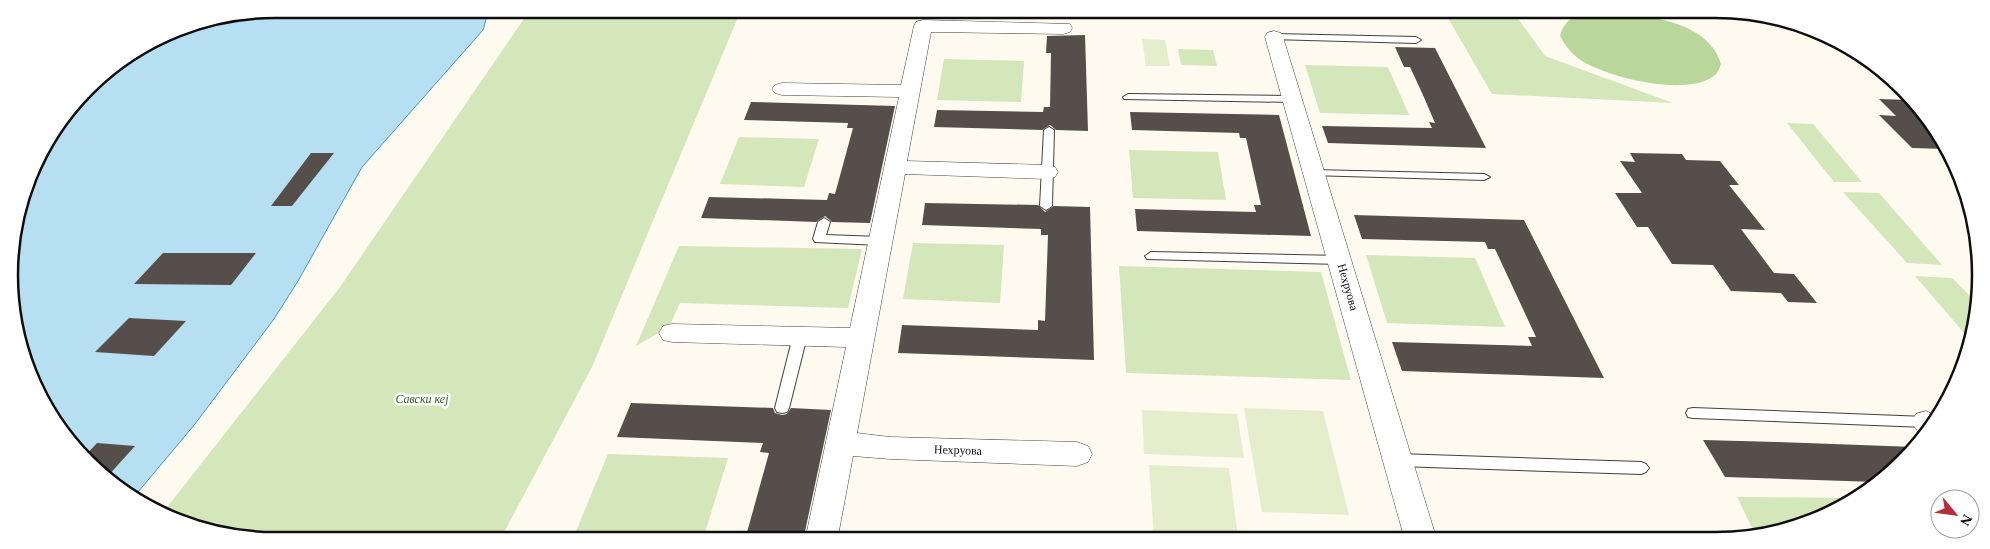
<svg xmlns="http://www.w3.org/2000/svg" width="1990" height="549" viewBox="0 0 1990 549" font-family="Georgia,serif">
	<rect width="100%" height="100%" fill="#fefaef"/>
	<g fill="#d4e7bb">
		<polygon points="530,10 741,10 592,367 502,536 223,535 164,511 340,287"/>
		<polygon points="1445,13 1514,13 1545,56 1673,103 1492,94"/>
		<polygon points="1178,49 1213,50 1217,66 1181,65"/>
		<polygon points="944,59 1024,61 1021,102 937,100"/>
		<polygon points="1305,65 1388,67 1409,115 1320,113"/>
		<polygon points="1787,123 1813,124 1862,182 1834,182"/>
		<polygon points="739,137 819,139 804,187 720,184"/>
		<polygon points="1129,150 1218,152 1226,200 1133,198"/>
		<polygon points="1843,192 1879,193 1942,265 1907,263"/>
		<polygon points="913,243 1004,245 1000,303 903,299"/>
		<polygon points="679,246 862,249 848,308 680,303 669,327 636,346"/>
		<polygon points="1366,255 1475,258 1505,327 1387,323"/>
		<polygon points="1119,266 1321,272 1351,380 1126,373"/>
		<polygon points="1915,276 1952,278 1976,302 1976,326 1971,341"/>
		<polygon points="608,454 728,458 704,536 574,536"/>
		<polygon points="1737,497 1854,498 1833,513 1756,536"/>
	</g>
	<path fill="#b9d69b" d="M1587 13C1629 13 1706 15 1721 64 1720 67 1718 72 1716 74 1690 99 1605 77 1579 59 1570 52 1565 45 1560 36 1564 20 1573 17 1587 13Z"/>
	<g fill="#e4eecc">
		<polygon points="1142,39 1165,40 1170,66 1146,66"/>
		<polygon points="1244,408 1323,411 1349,515 1262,512"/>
		<polygon points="1142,410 1237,414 1244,458 1144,454"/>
		<polygon points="1149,465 1229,468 1238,537 1154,537"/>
	</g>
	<polygon fill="#b7dff2" stroke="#4297c5" points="275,9 489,9 483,30 362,167 298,281 274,319 195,424 133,498 127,496 63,436 18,344 9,257 36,157 99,75 173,29"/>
	<g fill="#564e4b">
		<polygon points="1085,35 1088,131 1056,130 1050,125 1042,130 934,127 937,110 1043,112 1044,107 1050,107 1051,53 1046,53 1047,36"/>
		<polygon points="1395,47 1435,48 1486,148 1328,143 1322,126 1432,128 1429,122 1435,123 1423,95 1410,67 1404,67"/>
		<polygon points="1879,99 1909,100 1936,127 1946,149 1912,148 1879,115 1896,116"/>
		<polygon points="751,102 895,106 870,223 832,222 825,216 816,222 701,218 709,197 827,200 829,193 835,194 853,128 847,128 848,123 744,120"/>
		<polygon points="1130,112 1279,115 1311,236 1137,231 1135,209 1256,212 1254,205 1261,205 1246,138 1240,138 1239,133 1132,130"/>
		<polygon points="311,153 334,153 292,206 271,206"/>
		<polygon points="1630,153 1682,154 1686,160 1720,161 1739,185 1729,185 1765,230 1741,229 1774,273 1794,274 1817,303 1788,302 1781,293 1731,291 1713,265 1672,264 1648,227 1637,227 1615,193 1642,193 1620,161 1635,162"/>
		<polygon points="925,203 1038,205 1045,212 1054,206 1090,207 1094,360 898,353 902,325 1038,330 1038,320 1045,321 1048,235 1041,235 1041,229 922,225"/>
		<polygon points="1354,215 1524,220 1604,378 1402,371 1392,342 1532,346 1528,337 1536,337 1495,249 1488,249 1485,242 1362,239"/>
		<polygon points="163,253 256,253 231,285 134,284"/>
		<polygon points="129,318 186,321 154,356 95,352"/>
		<polygon points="631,403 773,408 775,413 782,415 787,414 791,408 831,410 804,536 746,536 769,453 760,452 763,443 617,437"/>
		<polygon points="1703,440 1777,442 1915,447 1903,463 1876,482 1725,477"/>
		<polygon points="97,443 135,446 107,477 85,456"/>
	</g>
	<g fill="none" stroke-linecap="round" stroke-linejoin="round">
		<defs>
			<g id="lane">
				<polygon points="1274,34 1416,37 1421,40 1416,43 1271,39 1269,37"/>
				<polygon points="1128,94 1292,96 1297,99 1292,102 1124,99 1123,97"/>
				<polygon points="1049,127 1054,130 1052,206 1046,210 1040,206 1044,130"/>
				<polygon points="1314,170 1484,174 1490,177 1484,180 1310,175 1308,173 1310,171"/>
				<polygon points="824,218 830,222 826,235 880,237 886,241 880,245 815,242 813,239 818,222"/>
				<polygon points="1151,252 1340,256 1346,260 1340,264 1147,259 1145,256"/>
				<polygon points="800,331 805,333 807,336 789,408 787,412 782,413 777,412 775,408 793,336 795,333"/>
				<polygon points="1693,408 1926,417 1931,418 1933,422 1931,426 1926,427 1693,418 1688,417 1686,413 1688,409"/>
				<polygon points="1398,454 1641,462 1646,464 1649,468 1646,472 1641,474 1398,466 1393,464 1391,460 1393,456"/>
			</g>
			<g id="street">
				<polygon points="923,20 1070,24 1072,28 1070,32 1063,34 931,32 907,161 1047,165 1055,167 1058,172 1055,177 1047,179 905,174 857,433 890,437 1077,442 1088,446 1092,454 1088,462 1077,466 890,459 853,456 838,536 806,536 846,347 672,342 663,340 659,333 663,326 672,324 850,328 899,97 782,95 775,93 772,89 775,85 782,83 901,85 914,26 916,22"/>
				<polygon points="1274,31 1281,33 1283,37 1436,537 1404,537 1265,37 1267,33"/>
				<polygon points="1926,411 1938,417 1924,436 1920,435 1912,422 1916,414"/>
			</g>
		</defs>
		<use href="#lane" stroke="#414141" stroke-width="2"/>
		<use href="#street" stroke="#414141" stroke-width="1"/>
		<use href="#lane" fill="#fff" fill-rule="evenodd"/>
		<use href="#street" fill="#fff" fill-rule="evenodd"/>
	</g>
	<g text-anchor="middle" stroke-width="5" stroke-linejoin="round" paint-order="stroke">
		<g font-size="12" fill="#0e0e0e" stroke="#fff">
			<text transform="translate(1348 287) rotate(74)" y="4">Нехруова</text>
			<text transform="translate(958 450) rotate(2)" y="4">Нехруова</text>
		</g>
		<g font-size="12" font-style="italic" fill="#326222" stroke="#fff">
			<text x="422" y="403">Савски кеј</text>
		</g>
	</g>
	<path d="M0 0H1990V549H0ZM275 18H1715A257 257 0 0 1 1972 275V275A257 257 0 0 1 1715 532H275A257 257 0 0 1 18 275V275A257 257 0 0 1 275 18Z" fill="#fff" fill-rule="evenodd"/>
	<path fill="none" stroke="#0e0e0e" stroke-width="2.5" d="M275 18H1715A257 257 0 0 1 1972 275V275A257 257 0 0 1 1715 532H275A257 257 0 0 1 18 275V275A257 257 0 0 1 275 18Z"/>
	<g transform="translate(1955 514) rotate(119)"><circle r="24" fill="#ffffff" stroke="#9f9f9f"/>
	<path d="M0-4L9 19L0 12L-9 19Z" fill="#b52e3b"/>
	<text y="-8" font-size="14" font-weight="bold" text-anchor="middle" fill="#0e0e0e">N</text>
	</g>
</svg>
